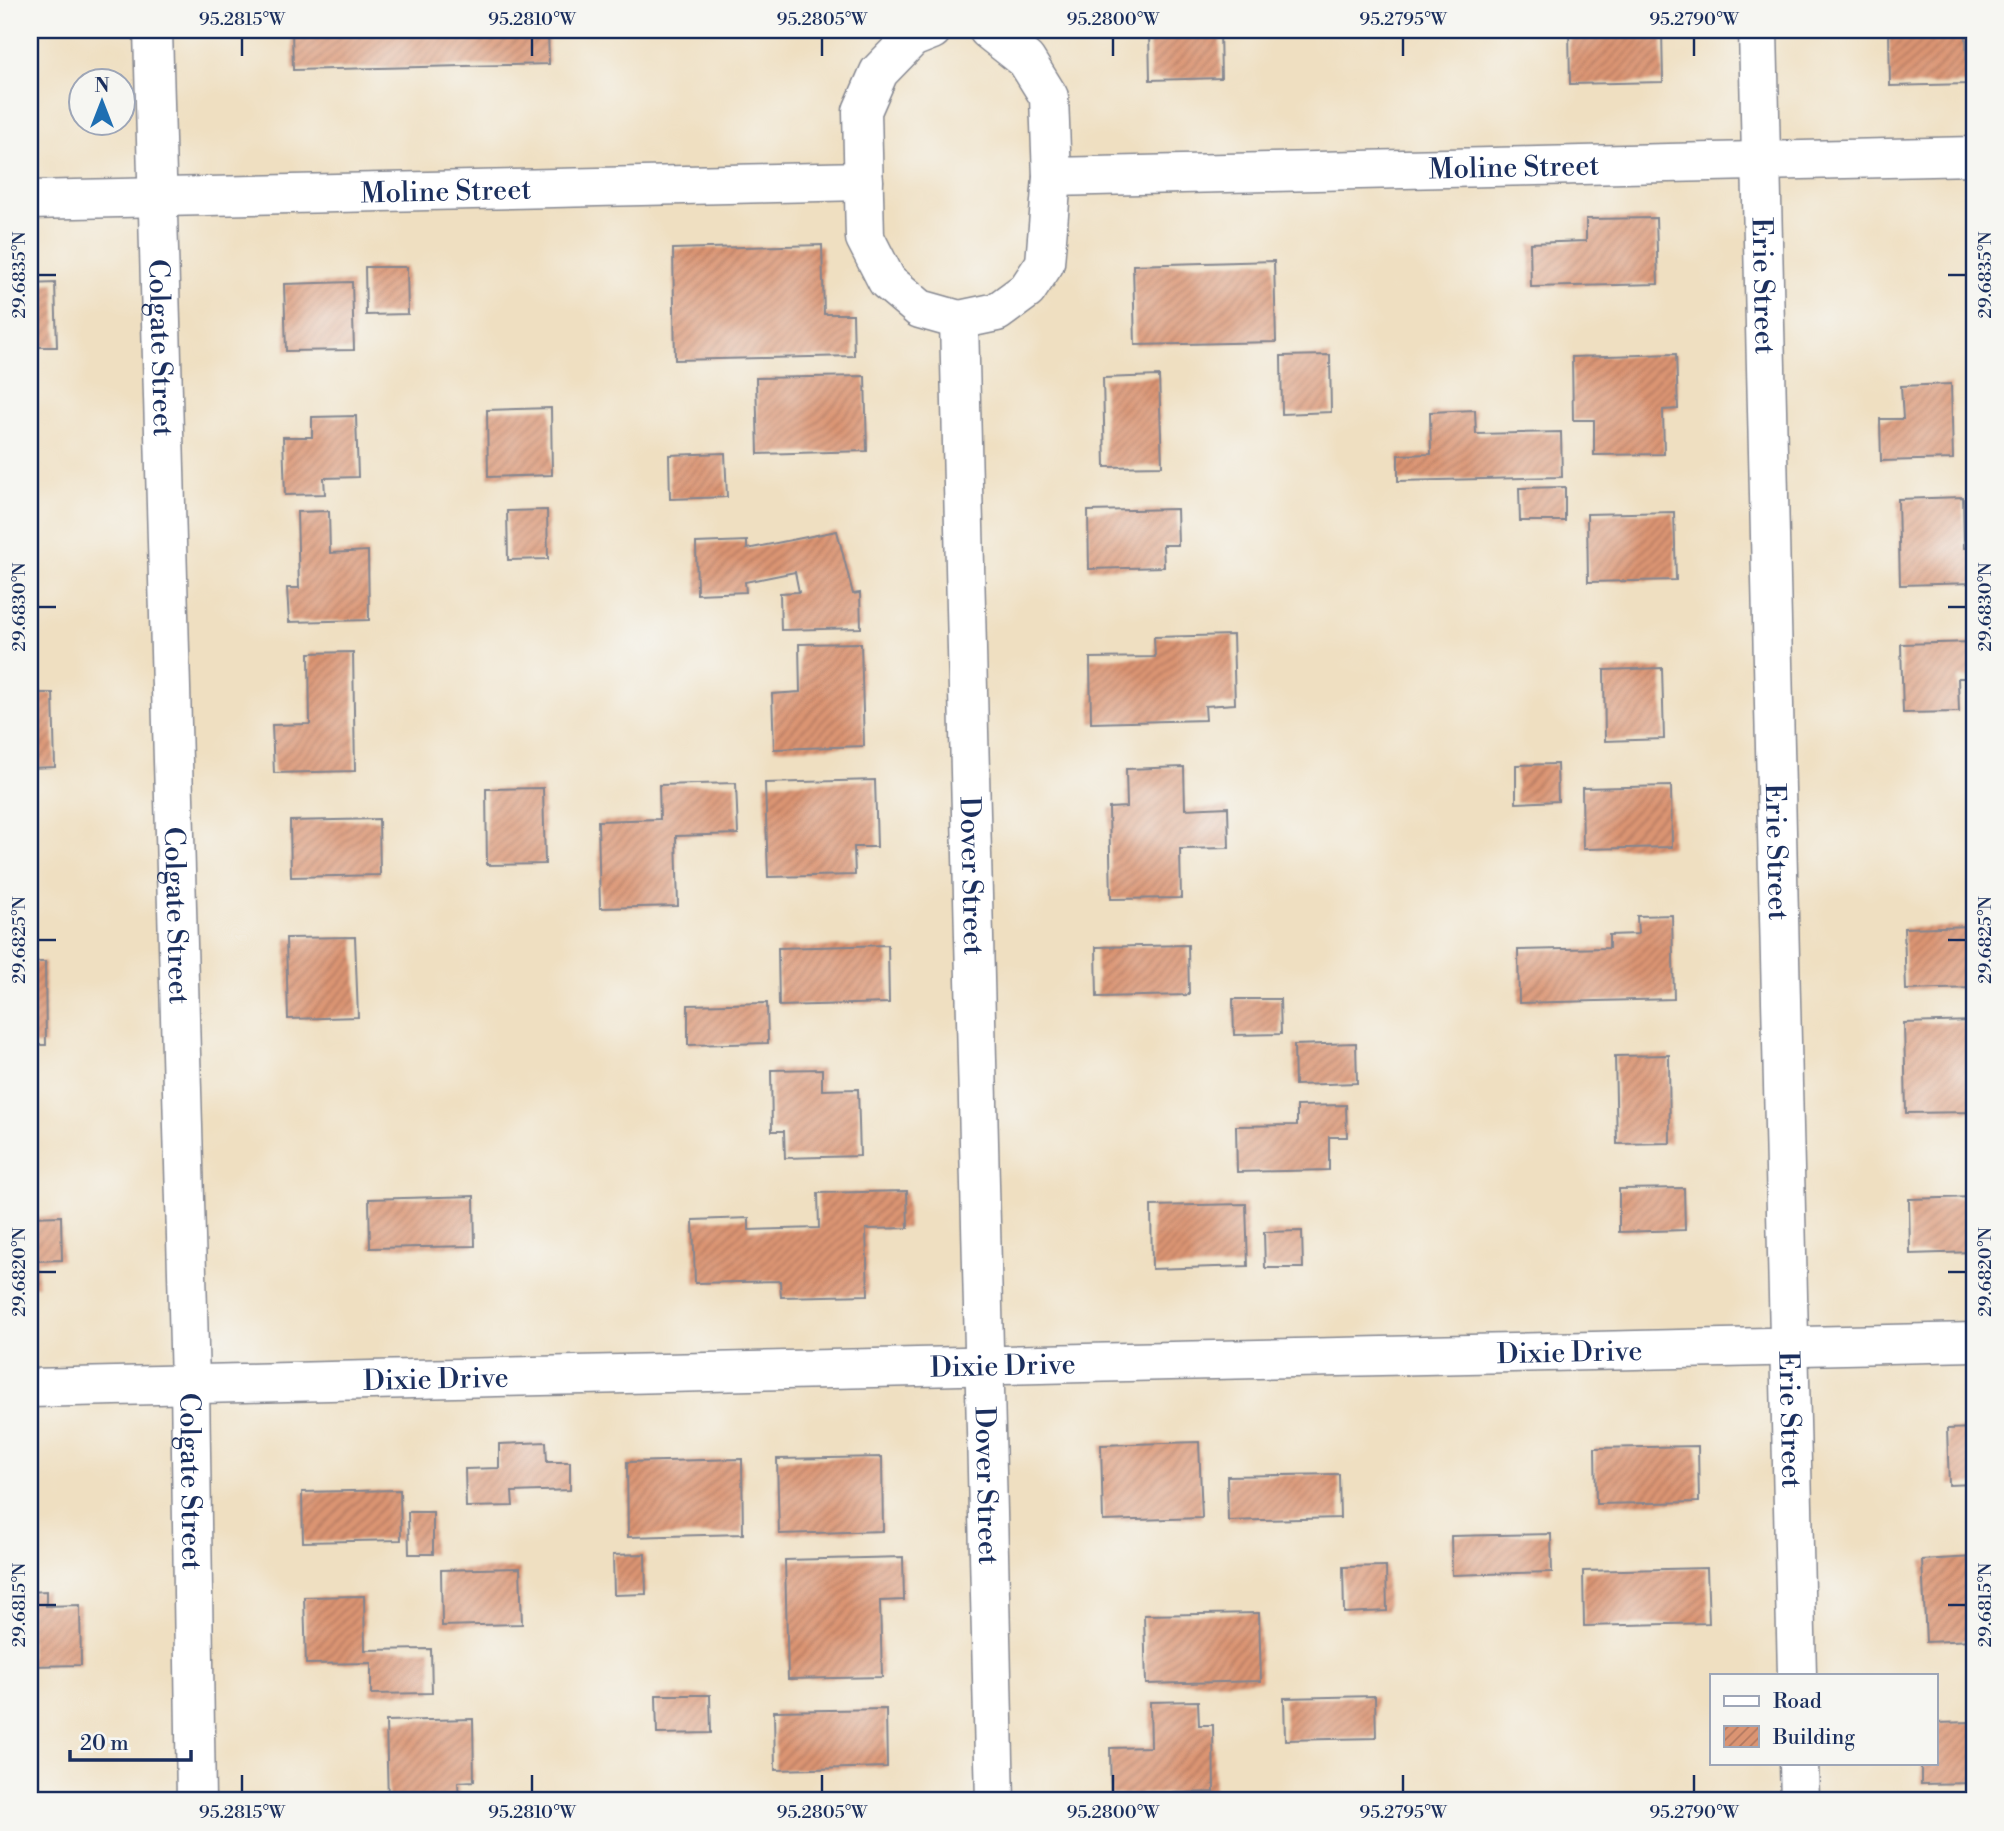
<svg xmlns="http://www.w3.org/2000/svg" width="2004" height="1831" viewBox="0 0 2004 1831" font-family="'Libre Bodoni',serif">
	<defs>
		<pattern id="building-hatch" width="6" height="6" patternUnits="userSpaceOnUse" patternTransform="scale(1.75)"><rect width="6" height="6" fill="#db9472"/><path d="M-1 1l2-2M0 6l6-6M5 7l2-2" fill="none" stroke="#b17961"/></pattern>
	</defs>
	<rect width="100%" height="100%" fill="#f6f6f2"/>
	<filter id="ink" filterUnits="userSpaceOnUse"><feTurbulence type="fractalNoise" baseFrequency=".0143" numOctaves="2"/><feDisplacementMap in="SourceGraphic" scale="14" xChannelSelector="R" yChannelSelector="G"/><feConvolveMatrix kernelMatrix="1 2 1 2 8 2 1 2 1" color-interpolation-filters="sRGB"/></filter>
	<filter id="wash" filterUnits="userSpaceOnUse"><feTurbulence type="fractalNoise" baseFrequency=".00686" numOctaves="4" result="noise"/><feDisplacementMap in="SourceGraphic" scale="28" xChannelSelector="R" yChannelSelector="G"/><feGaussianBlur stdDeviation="1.57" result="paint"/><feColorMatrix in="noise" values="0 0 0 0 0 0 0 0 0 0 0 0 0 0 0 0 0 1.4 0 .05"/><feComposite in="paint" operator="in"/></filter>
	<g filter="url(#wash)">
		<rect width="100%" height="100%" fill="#efdfc1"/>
		<g id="blocks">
			<g fill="url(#building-hatch)">
				<polygon points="292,30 548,30 549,64 293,70"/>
				<polygon points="1149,30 1220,30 1221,78 1150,80"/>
				<polygon points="1569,30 1662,30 1663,82 1570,84"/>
				<polygon points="1889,30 1966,30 1967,84 1890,86"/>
				<polygon points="1656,218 1658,284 1531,287 1530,243 1586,241 1586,219"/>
				<polygon points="822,245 824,314 853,314 854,356 675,360 673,249"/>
				<polygon points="1274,261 1276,342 1135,345 1133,265"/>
				<polygon points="365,267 407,267 408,314 366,315"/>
				<polygon points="352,282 354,350 286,351 284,284"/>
				<polygon points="55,283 57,347 30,347 30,284"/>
				<polygon points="1676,354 1678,409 1663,410 1664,454 1594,455 1594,420 1573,420 1572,357"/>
				<polygon points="1330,355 1331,412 1282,414 1281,356"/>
				<polygon points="865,376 867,451 758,454 756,378"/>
				<polygon points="1159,376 1162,466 1105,467 1103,378"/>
				<polygon points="1951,384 1953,459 1881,461 1880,419 1903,419 1901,386"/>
				<polygon points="551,408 552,475 488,477 487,410"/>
				<polygon points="1475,410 1476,434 1561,432 1562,477 1398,481 1398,455 1431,454 1430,412"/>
				<polygon points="356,416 358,477 324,478 325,494 285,495 283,437 312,437 312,417"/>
				<polygon points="725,453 727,497 670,499 669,455"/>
				<polygon points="1565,487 1565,521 1520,521 1519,488"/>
				<polygon points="1963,497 1964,548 1974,548 1974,583 1900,585 1898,499"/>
				<polygon points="1177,509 1178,545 1163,545 1164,567 1089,569 1088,511"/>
				<polygon points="547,510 548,559 508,560 507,511"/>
				<polygon points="329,511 330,553 368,551 369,620 289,622 287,588 299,588 297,512"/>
				<polygon points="1674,512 1676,580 1588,582 1587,514"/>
				<polygon points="837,531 853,594 860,593 861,628 781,630 780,593 799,592 795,572 745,582 746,592 697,594 696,543 747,541 747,549"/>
				<polygon points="1233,635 1235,704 1205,706 1206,720 1091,723 1090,658 1155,657 1154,637"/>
				<polygon points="1974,642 1974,678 1958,678 1959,712 1903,713 1901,644"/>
				<polygon points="861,643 864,746 774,749 772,694 800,692 799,644"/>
				<polygon points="353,652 355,771 274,773 272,725 310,724 309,653"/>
				<polygon points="1662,668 1664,739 1605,741 1604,670"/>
				<polygon points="30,693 53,693 55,767 30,768"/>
				<polygon points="1557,764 1558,801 1516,803 1516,765"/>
				<polygon points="1184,767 1185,809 1228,807 1229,848 1180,849 1181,898 1111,899 1109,808 1127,807 1126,769"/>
				<polygon points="875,780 877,847 854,847 855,875 768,877 765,783"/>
				<polygon points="736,783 738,834 676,836 678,906 600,908 598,821 660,819 659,785"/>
				<polygon points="1671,786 1672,847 1583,849 1582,788"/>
				<polygon points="543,788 545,864 487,865 486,789"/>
				<polygon points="379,819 380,875 291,877 290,821"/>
				<polygon points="1672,915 1674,999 1519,1003 1518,950 1609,948 1609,935 1638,934 1637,916"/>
				<polygon points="1974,926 1974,988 1906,990 1904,928"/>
				<polygon points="355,937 358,1017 288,1019 286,938"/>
				<polygon points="888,945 889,1003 779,1006 778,948"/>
				<polygon points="1188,945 1189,995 1097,997 1096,947"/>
				<polygon points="30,962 45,962 46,1045 30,1045"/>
				<polygon points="1233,999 1280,999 1281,1034 1234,1035"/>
				<polygon points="767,1003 768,1043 688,1045 688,1005"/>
				<polygon points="1974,1021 1974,1112 1906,1113 1904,1023"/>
				<polygon points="1356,1043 1357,1083 1295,1085 1294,1045"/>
				<polygon points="1669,1055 1670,1143 1617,1144 1615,1056"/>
				<polygon points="822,1069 822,1090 858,1089 860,1156 785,1158 784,1131 772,1131 771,1070"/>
				<polygon points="1346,1105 1347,1137 1329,1137 1329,1170 1237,1172 1236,1126 1297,1125 1297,1106"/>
				<polygon points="1684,1188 1685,1230 1619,1232 1619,1189"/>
				<polygon points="907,1191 908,1228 866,1229 868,1295 781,1297 780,1281 695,1283 693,1220 749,1218 749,1230 819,1228 818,1193"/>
				<polygon points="474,1196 475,1246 370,1248 369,1199"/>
				<polygon points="1974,1197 1974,1252 1910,1254 1909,1199"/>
				<polygon points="1246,1204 1248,1266 1152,1269 1151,1206"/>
				<polygon points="61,1216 62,1260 37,1261 38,1286 30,1286 30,1217"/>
				<polygon points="1302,1231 1303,1268 1265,1268 1264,1232"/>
				<polygon points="1974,1428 1974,1484 1949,1485 1947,1429"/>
				<polygon points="546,1442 547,1462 570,1462 570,1490 512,1492 513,1506 466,1507 465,1469 499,1468 499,1444"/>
				<polygon points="1199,1442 1202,1518 1103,1521 1101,1445"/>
				<polygon points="1698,1446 1699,1502 1596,1504 1595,1448"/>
				<polygon points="882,1457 883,1531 779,1534 777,1459"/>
				<polygon points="742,1459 743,1534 628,1537 627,1462"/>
				<polygon points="1339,1474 1340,1518 1228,1521 1227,1476"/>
				<polygon points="400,1490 401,1540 303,1542 302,1492"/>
				<polygon points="408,1512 433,1512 433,1554 409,1554"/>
				<polygon points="1551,1534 1552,1572 1452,1575 1451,1536"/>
				<polygon points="645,1554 646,1594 614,1595 613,1555"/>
				<polygon points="903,1557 904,1600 880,1601 882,1677 788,1679 785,1560"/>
				<polygon points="1974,1557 1974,1640 1926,1642 1922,1560"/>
				<polygon points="1386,1566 1387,1611 1344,1613 1343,1567"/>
				<polygon points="520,1568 522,1624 442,1626 441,1570"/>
				<polygon points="1707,1568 1709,1623 1584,1626 1583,1571"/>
				<polygon points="46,1591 46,1606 80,1605 81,1665 30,1666 30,1592"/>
				<polygon points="364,1596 365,1650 431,1649 432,1693 371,1694 371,1663 306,1664 304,1597"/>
				<polygon points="1259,1613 1261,1681 1146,1684 1144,1615"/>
				<polygon points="656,1695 710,1695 711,1733 657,1734"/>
				<polygon points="1375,1696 1376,1738 1285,1740 1284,1698"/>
				<polygon points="1198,1701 1199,1725 1213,1725 1214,1792 1111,1795 1110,1748 1151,1747 1150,1702"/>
				<polygon points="886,1709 887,1767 775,1770 774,1711"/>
				<polygon points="473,1719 474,1781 458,1782 459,1801 388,1801 386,1721"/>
				<polygon points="1974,1722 1974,1783 1921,1784 1921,1763 1936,1763 1936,1723"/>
			</g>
		</g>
	</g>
	<g filter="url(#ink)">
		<use href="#blocks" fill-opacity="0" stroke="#858790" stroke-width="2"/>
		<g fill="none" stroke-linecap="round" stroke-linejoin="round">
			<defs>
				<g id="minor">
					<path id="s1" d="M153 30 190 1383 196 1801"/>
					<polyline points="932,30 912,38 879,72 862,111 865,238 887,281 920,309 959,320 997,312 1027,290 1045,263 1052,177 1049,97 1026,60 988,30"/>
					<path id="s2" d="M1758 30 1797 1675"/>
					<path id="s3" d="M1052 177 1974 156"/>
					<path id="s4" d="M30 200 864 181"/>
					<path id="s5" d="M959 320 995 1801"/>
					<polyline points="1799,1763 1800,1801"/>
				</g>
				<g id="tertiary">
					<path id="s6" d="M30 1388 1974 1342"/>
				</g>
			</defs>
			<use href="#minor" stroke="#858790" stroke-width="41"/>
			<use href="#tertiary" stroke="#858790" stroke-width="41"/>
			<use href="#minor" stroke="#fff" stroke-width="38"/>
			<use href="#tertiary" stroke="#fff" stroke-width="38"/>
		</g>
	</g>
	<path fill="none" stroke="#1b2f5e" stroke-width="2.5" d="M242 38V56M532 38V56M822 38V56M1113 38V56M1403 38V56M1694 38V56M38 275H56M1948 275H1966M38 607H56M1948 607H1966M38 940H56M1948 940H1966M38 1272H56M1948 1272H1966M38 1605H56M1948 1605H1966M242 1775V1792M532 1775V1792M822 1775V1792M1113 1775V1792M1403 1775V1792M1694 1775V1792"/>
	<g text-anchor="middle" stroke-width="5" stroke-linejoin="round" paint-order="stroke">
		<g font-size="28" fill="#1b2f5e" stroke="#f6f6f2">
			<text dy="10" stroke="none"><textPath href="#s3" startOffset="462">Moline Street</textPath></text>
			<text dy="10" stroke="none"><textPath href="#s4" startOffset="416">Moline Street</textPath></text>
			<text dy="10" stroke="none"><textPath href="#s2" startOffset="256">Erie Street</textPath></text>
			<text dy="10" stroke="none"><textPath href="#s1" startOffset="318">Colgate Street</textPath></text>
			<text dy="10" stroke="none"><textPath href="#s2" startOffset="822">Erie Street</textPath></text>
			<text dy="10" stroke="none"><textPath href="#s5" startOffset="556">Dover Street</textPath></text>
			<text dy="10" stroke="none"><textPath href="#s1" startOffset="886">Colgate Street</textPath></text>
			<text dy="10" stroke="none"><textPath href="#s6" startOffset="1540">Dixie Drive</textPath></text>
			<text dy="10" stroke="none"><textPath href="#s6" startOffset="973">Dixie Drive</textPath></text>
			<text dy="10" stroke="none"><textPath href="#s6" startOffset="406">Dixie Drive</textPath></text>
			<text dy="10" stroke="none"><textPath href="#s2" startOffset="1390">Erie Street</textPath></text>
			<text dy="10" stroke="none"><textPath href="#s1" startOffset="1452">Colgate Street</textPath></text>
			<text dy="10" stroke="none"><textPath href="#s5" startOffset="1166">Dover Street</textPath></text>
		</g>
	</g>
	<rect width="2004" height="1831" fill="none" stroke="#f6f6f2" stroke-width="77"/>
	<rect x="1710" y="1674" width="228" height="91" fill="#f6f6f2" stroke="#9ea6b7" stroke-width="2"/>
	<rect x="1724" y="1696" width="35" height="10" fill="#ffffff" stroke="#9ea6b7" stroke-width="2"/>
	<text x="1773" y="1708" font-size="21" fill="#1b2f5e">Road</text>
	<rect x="1724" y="1726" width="35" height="21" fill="url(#building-hatch)" stroke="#9ea6b7" stroke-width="2"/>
	<text x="1773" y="1744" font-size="21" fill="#1b2f5e">Building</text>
	<g transform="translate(102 102)"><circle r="33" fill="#f6f6f2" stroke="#9ea6b7" stroke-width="2"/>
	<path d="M0-5L12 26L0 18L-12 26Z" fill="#1f6fb2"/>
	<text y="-10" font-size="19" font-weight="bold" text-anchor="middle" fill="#1b2f5e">N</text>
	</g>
	<path d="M70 1750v10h121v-10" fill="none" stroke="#1b2f5e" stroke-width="3.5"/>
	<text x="80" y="1750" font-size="21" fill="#1b2f5e" stroke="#f6f6f2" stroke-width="5" paint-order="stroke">20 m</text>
	<rect x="38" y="38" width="1928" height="1754" fill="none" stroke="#1b2f5e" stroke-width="2.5"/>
	<g font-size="18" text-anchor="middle" fill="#1b2f5e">
		<text x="242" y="25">95.2815°W</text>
		<text x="532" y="25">95.2810°W</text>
		<text x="822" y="25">95.2805°W</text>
		<text x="1113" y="25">95.2800°W</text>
		<text x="1403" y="25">95.2795°W</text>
		<text x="1694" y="25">95.2790°W</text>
		<text transform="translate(19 275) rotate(-90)" y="6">29.6835°N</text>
		<text transform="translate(1985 275) rotate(-90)" y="6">29.6835°N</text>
		<text transform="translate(19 607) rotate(-90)" y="6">29.6830°N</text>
		<text transform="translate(1985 607) rotate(-90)" y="6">29.6830°N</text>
		<text transform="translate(19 940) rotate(-90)" y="6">29.6825°N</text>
		<text transform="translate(1985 940) rotate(-90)" y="6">29.6825°N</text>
		<text transform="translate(19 1272) rotate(-90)" y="6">29.6820°N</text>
		<text transform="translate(1985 1272) rotate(-90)" y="6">29.6820°N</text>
		<text transform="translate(19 1605) rotate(-90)" y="6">29.6815°N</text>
		<text transform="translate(1985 1605) rotate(-90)" y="6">29.6815°N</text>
		<text x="242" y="1818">95.2815°W</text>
		<text x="532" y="1818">95.2810°W</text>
		<text x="822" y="1818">95.2805°W</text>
		<text x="1113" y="1818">95.2800°W</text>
		<text x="1403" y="1818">95.2795°W</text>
		<text x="1694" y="1818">95.2790°W</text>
	</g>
</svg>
